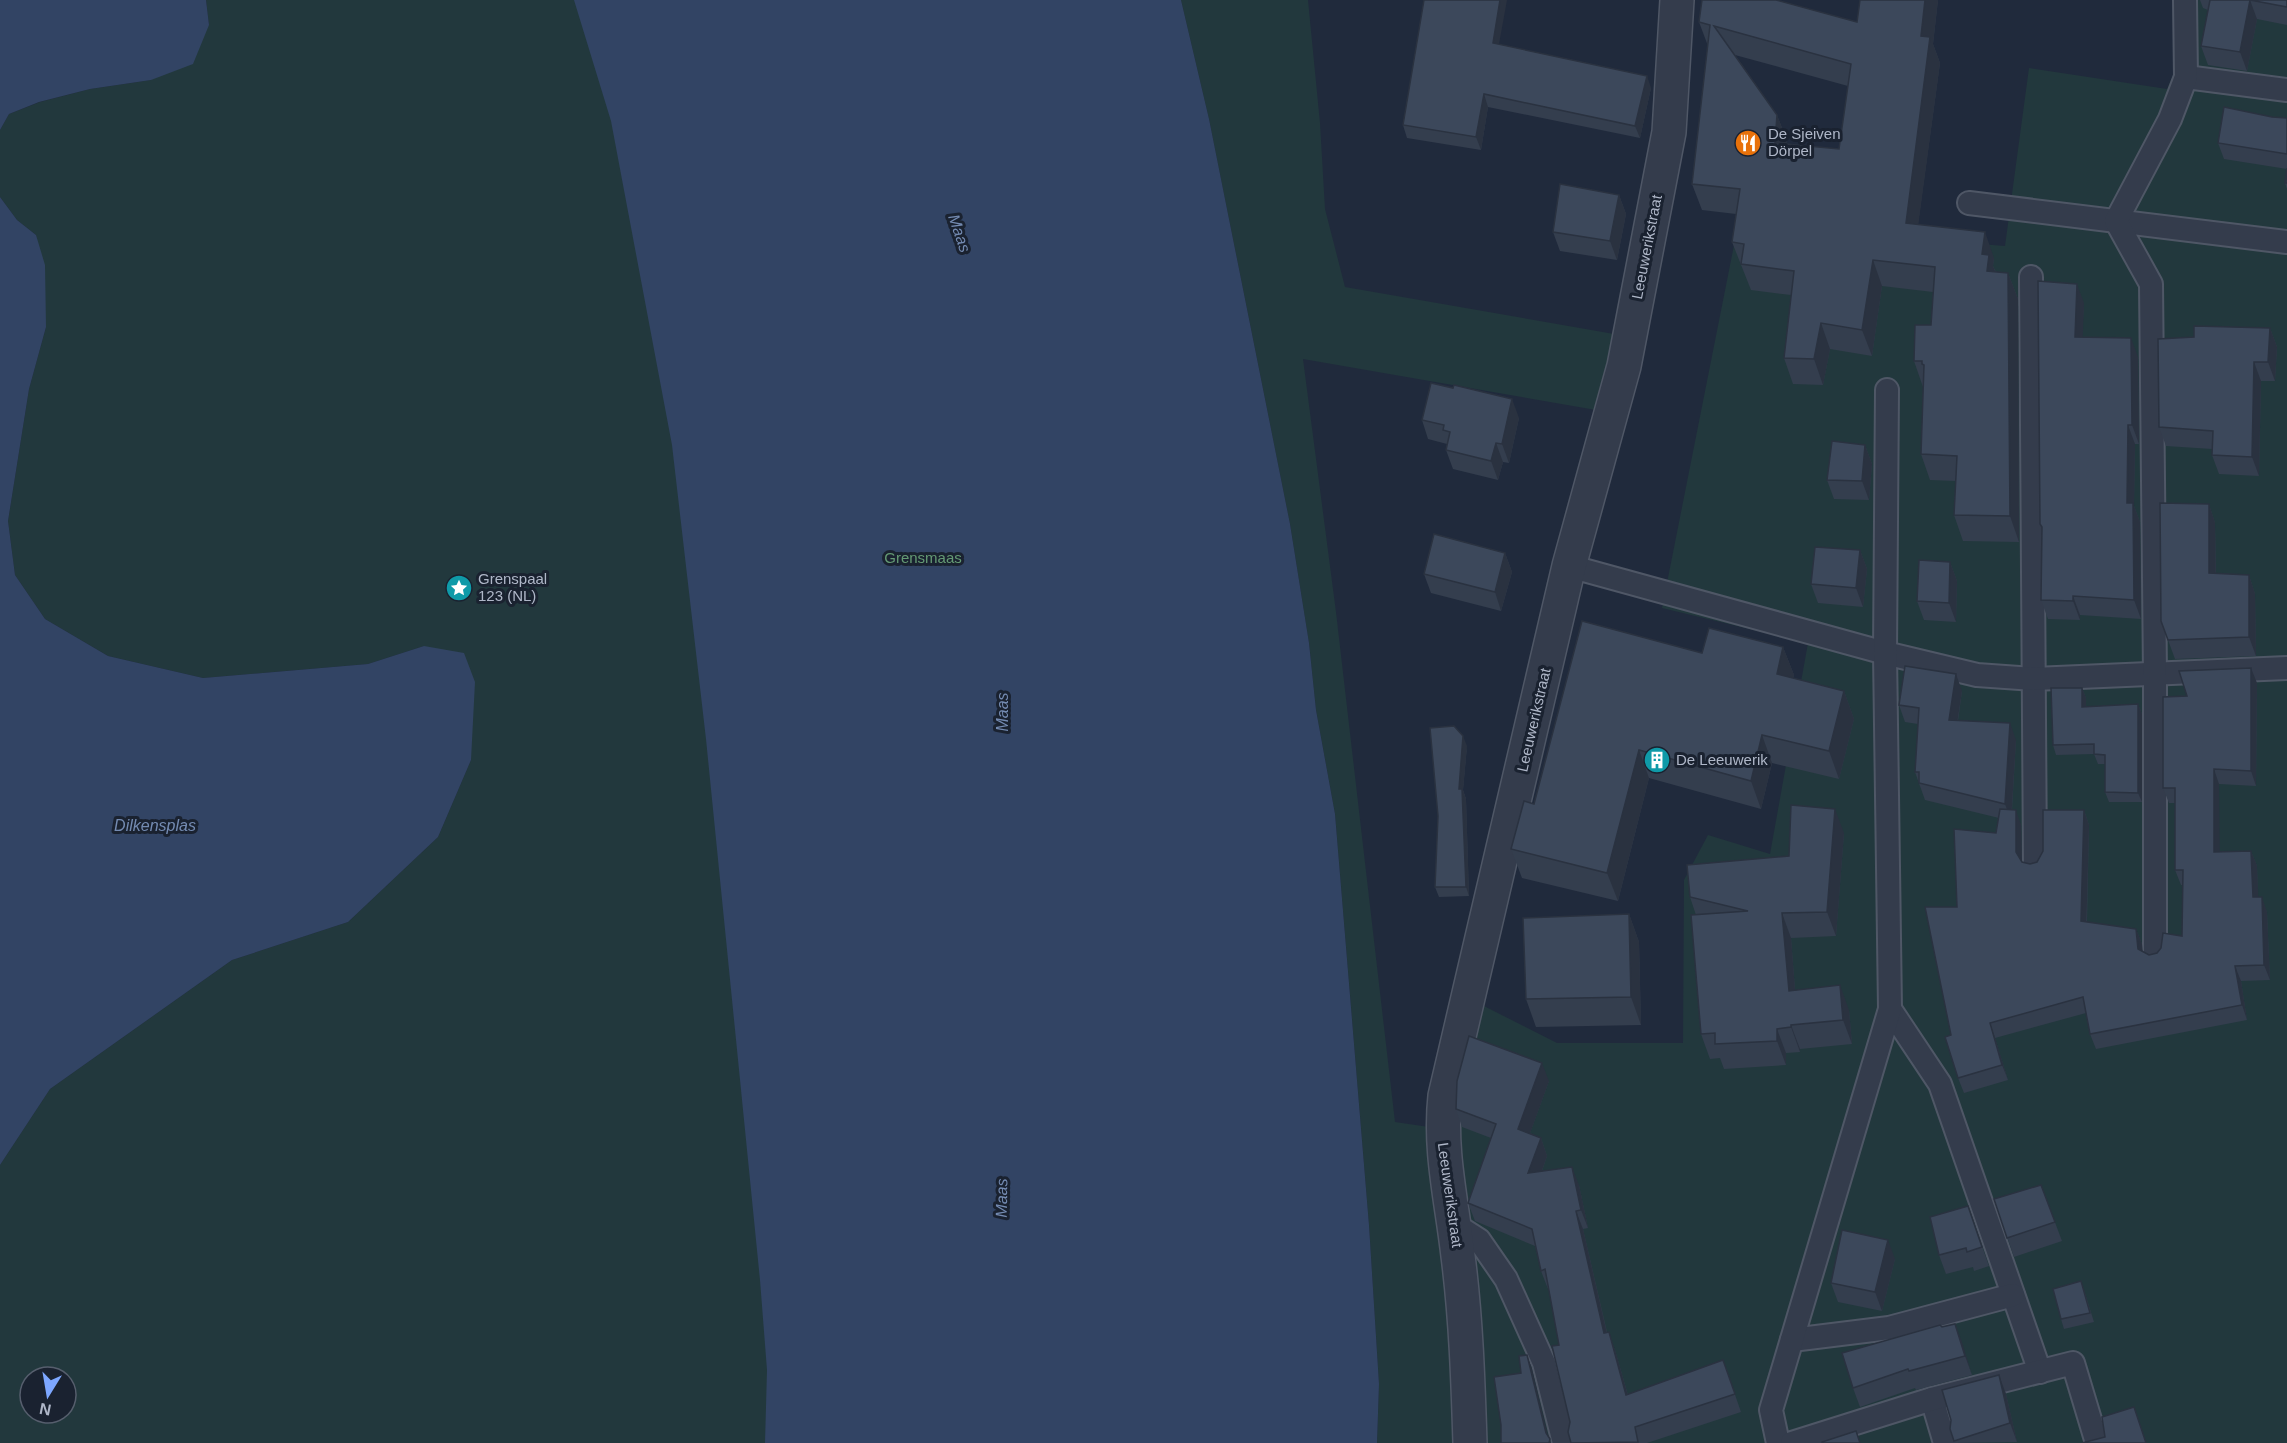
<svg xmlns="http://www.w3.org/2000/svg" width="2287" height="1443" viewBox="0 0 2287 1443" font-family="Helvetica,sans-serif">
	<rect width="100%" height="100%" fill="#202a3c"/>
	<g fill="#22383d" fill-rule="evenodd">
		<path d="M206 0H901L1202 1443H0V1165L50 1089 232 960 348 922 438 837 471 760 424 646 368 664 203 678 108 656 45 619 15 575 8 521 29 389 46 327 36 235 17 220 0 197V130L9 114 40 102 90 89 151 80 209 25ZM30 1377H66V1413H30Z"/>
		<polygon points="1181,0 1308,0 1320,123 1325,209 1345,287 1614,334 1596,410 1303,359 1336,612 1395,1122 1429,1127 1464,1443 1377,1443 1379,1384 1369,1225 1335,814 1316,710 1309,643 1290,524 1209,119"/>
		<polygon points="2173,0 2287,0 2287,1443 1480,1443 1449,1123 1480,1004 1557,1043 1683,1043 1684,880 1708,835 1770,854 1808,643 1662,608 1738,225 2005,246 2029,68 2167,89 2174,73"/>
	</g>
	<g fill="#324464">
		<polygon points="0,0 206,0 209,25 193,64 151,80 90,89 39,102 9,114 0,130"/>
		<polygon points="574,0 1181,0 1209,119 1290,524 1309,643 1316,710 1335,814 1369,1225 1379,1384 1377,1443 765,1443 767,1370 760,1280 706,739 672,445 611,121"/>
		<polygon points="0,197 17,220 36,235 45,265 46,327 29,389 8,521 15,575 45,619 108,656 203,678 368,664 424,646 464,653 475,682 471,760 438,837 348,922 232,960 50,1089 0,1165"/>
	</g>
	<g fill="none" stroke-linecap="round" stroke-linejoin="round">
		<defs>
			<g id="lane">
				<polyline points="2186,77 2287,90"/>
				<polyline points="1969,203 2287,242"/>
				<polyline points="2031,277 2035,866"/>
				<polyline points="1569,566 1885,653 1977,675 2034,679 2287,668"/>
				<polyline points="2155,957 2155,675 2151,284 2116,221 2170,119 2186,77 2185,0"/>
				<polyline points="1890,1009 1940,1084 2040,1372"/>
				<polyline points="1454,1224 1479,1240 1506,1279 1544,1363 1564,1443"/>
				<polyline points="1792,1340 1889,1328 2013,1295"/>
				<polyline points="1932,1399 1945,1443"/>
				<polyline points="1778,1443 1771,1410 1890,1009 1885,653 1887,390"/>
				<polyline points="1792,1443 1932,1399 2073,1363 2097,1443"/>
			</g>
			<path id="street" d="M1470 1443C1468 1380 1466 1318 1458 1256 1452 1202 1439 1151 1445 1096L1569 566 1624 366 1669 132 1677 0"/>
		</defs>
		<use href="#lane" stroke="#4f5766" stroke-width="26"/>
		<use href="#street" stroke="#4f5766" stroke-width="36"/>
		<use href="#lane" stroke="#343c4c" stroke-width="22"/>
		<use href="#street" stroke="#343c4c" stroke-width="33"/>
	</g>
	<g fill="#343e4e" fill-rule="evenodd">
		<path d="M1860 0H1938L1933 44 1940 63 1918 224 1994 258 1993 266 1996 272 2008 273 2018 299 2019 542 1963 541 1954 515 1956 481 1930 480 1921 454 1923 387 1914 361 1931 325 1933 292 1882 286 1872 356 1830 349 1823 385 1793 384 1784 358 1791 295 1751 290 1732 242 1736 214 1702 210 1692 184 1708 46 1699 22H1857ZM1735 55 1848 86 1839 149 1786 144 1787 141 1777 115Z"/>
		<polygon points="2200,0 2287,0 2287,25 2257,19 2247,71 2208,65 2201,46 2208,10 2203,8"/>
		<polygon points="1499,44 1651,88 1640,138 1488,107 1481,150 1407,138 1403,125"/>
		<polygon points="2272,117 2287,118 2287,189 2285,183 2287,169 2224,159 2218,143"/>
		<polygon points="1619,195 1626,214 1617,260 1560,251 1553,232"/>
		<polygon points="2084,303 2082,337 2138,357 2139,444 2135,444 2134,506 2140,522 2141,619 2080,615 2080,620 2048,619 2041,600"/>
		<polygon points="2270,328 2277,347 2275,381 2261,381 2259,476 2219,474 2212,455 2212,449 2166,446 2159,427 2194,337"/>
		<polygon points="1519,418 1509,463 1503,462 1498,480 1453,469 1446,450 1447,444 1428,439 1422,420"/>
		<polygon points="1865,445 1872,464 1869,500 1834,499 1827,480"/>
		<polygon points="2209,504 2215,523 2216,573 2249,575 2255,594 2256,656 2175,659 2161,621"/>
		<polygon points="1860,550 1867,569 1863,607 1818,603 1811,584"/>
		<polygon points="1505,553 1512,572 1501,611 1431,593 1424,574"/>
		<polygon points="1950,562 1957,581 1956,622 1924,620 1917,601"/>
		<polygon points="1783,647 1794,675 1793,678 1844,691 1854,719 1839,779 1772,763 1761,809 1649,778 1618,901 1522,878 1511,849 1534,804 1702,653"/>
		<polygon points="2257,683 2256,786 2219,784 2219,852 2251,851 2257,866 2258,897 2267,912 2270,980 2241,981 2247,1020 2096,1049 2090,1034 2086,1013 1995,1038 2008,1080 1964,1093 1958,1078 1951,1035 1957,907 1996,833 1999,818 1925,800 1915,772 1918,724 1905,722 1899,705 1962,691 1958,721 2016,740 2012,810 2021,825 2022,861 2022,862 2030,864 2037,862 2084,810 2089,825 2087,922 2136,929 2142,944 2142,951 2149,955 2157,953 2182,936 2183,885 2181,885 2175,870 2175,803 2169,803 2163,788 2187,696"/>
		<polygon points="2082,688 2086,698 2086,707 2138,704 2142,714 2142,802 2109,802 2105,792 2105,764 2098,764 2094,754 2056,755 2053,745"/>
		<polygon points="1467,746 1463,790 1466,799 1469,896 1439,897 1435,887"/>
		<polygon points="1844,833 1836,936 1791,938 1795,990 1849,1010 1852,1044 1800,1049 1800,1052 1786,1053 1786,1065 1724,1069 1720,1058 1710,1059 1701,1034 1696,915 1690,897"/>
		<polygon points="1629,914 1639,942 1641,1025 1536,1027 1526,999"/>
		<polygon points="1549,1081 1530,1133 1541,1138 1547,1156 1542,1171 1579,1185 1588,1228 1583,1229 1607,1332 1615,1350 1628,1395 1723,1360 1741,1412 1647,1443 1571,1443 1570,1422 1559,1345 1549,1288 1548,1289 1541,1271 1535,1246 1475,1221 1468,1203 1491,1138 1462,1127 1456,1109"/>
		<polygon points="2041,1185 2062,1241 2014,1257 1994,1199"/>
		<polygon points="1968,1206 1989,1266 1974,1271 1973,1267 1946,1274 1939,1255"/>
		<polygon points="1895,1259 1882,1311 1838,1302 1831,1283"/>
		<polygon points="2084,1290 2094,1322 2064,1329 2061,1319"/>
		<polygon points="1955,1324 1972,1375 1916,1390 1915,1388 1860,1407 1853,1388 1942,1327"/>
		<polygon points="1999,1375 2006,1394 2017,1442 1954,1443 1950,1429"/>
	</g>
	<g fill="#2a3240">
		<polygon points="1500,0 1507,0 1497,55 1493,43"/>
		<polygon points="1925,0 1938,0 1933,44 1940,63 1915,249 1906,223 1921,36"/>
		<polygon points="2250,0 2257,19 2247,71 2240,52"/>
		<polygon points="1647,76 1651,88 1640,138 1635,126"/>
		<polygon points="1484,94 1488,107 1481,150 1476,137"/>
		<polygon points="1777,115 1787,141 1784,169 1775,143"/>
		<polygon points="1619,195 1626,214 1617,260 1610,241"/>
		<polygon points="1985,232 1994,258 1993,266 1999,281 1987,271 1982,254"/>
		<polygon points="1873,260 1882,286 1872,356 1862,330"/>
		<polygon points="2008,273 2018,299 2019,542 2010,516"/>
		<polygon points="2077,284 2084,303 2082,356 2075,337"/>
		<polygon points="1821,323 1830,349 1823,385 1814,359"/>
		<polygon points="2270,328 2277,347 2275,381 2268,362"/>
		<polygon points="2131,338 2138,357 2139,444 2132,425"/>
		<polygon points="2254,362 2261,381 2259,476 2252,457"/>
		<polygon points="1512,399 1519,418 1509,463 1502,444"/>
		<polygon points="2128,425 2135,444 2134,506 2140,522 2141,619 2134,600 2127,503"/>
		<polygon points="1496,443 1503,462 1498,480 1491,461"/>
		<polygon points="1865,445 1872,464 1869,500 1862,481"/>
		<polygon points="2209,504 2215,523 2216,592 2209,573"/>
		<polygon points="1860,550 1867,569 1863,607 1856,588"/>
		<polygon points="1505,553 1512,572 1501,611 1495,592"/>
		<polygon points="1950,562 1957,581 1956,622 1949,603"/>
		<polygon points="2249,575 2255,594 2256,656 2249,637"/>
		<polygon points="2073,596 2080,615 2080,620 2073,601"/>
		<polygon points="1783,647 1794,675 1787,702 1777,674"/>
		<polygon points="2251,668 2257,683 2256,786 2251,771"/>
		<polygon points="1956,674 1962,691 1955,737 1949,720"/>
		<polygon points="2082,688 2086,698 2086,716 2082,707"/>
		<polygon points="1844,691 1854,719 1839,779 1829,751"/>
		<polygon points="2138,704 2142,714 2142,802 2138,793"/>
		<polygon points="2010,723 2016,740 2011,821 2005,804"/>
		<polygon points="1762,735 1772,763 1761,809 1751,781"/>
		<polygon points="1463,736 1467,746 1463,790 1466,799 1469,896 1466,887 1459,789"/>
		<polygon points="1639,750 1649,778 1618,901 1607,873"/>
		<polygon points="2214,769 2219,784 2220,867 2214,852"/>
		<polygon points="1835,809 1844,833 1836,936 1827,912"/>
		<polygon points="2016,810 2021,825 2022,867 2016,852"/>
		<polygon points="2084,810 2089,825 2086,936 2081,921"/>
		<polygon points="2251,851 2257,866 2259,912 2253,897"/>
		<polygon points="2262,897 2267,912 2270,980 2264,965"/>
		<polygon points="1782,913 1791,938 1797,1016 1789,991"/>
		<polygon points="1629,914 1639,942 1641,1025 1631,997"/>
		<polygon points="2136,929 2142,944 2144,964 2138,949"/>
		<polygon points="2235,966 2241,981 2247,1020 2242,1005"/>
		<polygon points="1840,985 1849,1010 1852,1044 1843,1020"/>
		<polygon points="1990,1023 1995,1038 2008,1080 2002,1065"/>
		<polygon points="1791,1025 1800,1049 1800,1052 1791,1027"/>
		<polygon points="1777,1029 1786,1053 1786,1065 1777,1041"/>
		<polygon points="1542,1063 1549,1081 1525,1147 1518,1129"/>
		<polygon points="1541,1138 1547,1156 1535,1191 1528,1173"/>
		<polygon points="1572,1167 1579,1185 1588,1228 1581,1210"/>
		<polygon points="1576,1211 1583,1229 1611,1351 1604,1333"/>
		<polygon points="1888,1240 1895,1259 1882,1311 1875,1292"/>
		<polygon points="1955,1324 1962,1342 1972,1375 1965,1356"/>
		<polygon points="1609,1332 1615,1350 1633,1413 1626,1395"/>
		<polygon points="1527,1355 1532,1369 1549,1440 1550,1439 1551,1443 1549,1443 1546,1433"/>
		<polygon points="1999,1375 2006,1394 2017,1442 2010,1423"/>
	</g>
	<g fill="#3c485b" stroke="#2a3240" stroke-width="1.5" fill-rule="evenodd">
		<polygon points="1424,0 1500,0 1493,43 1647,76 1635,126 1484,94 1476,137 1403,125"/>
		<path d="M1702 0H1776L1857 22 1860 0H1925L1921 36 1930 37 1906 223 1985 232 1982 254 1989 255 1987 271 2008 273 2010 516 1954 515 1957 456 1921 454 1924 365 1922 364V361H1914L1915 325H1931L1935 267 1873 260 1862 330 1821 323 1814 359 1784 358 1794 271 1741 264 1744 244 1732 242 1740 189 1692 184 1710 25 1699 22ZM1714 26 1851 64 1839 149 1775 143 1777 115Z"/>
		<polygon points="2210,0 2287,0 2287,7 2250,0 2240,52 2201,46"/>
		<polygon points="2224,107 2272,117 2287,118 2287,154 2218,143"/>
		<polygon points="2287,168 2287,183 2285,183"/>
		<polygon points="1560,184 1619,195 1610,241 1553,232"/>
		<polygon points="2038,281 2077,284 2075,337 2131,338 2132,425 2128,425 2127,503 2133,503 2134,600 2073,596 2073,601 2041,600 2042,527 2040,524"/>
		<polygon points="2194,326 2270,328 2268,362 2254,362 2252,457 2212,455 2213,431 2159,427 2158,339 2194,337"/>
		<polygon points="1431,383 1453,388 1454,385 1512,399 1502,444 1496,443 1491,461 1446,450 1450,432 1443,430 1444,425 1422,420"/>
		<polygon points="1832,441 1865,445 1862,481 1827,480"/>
		<polygon points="2160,503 2209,504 2209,573 2249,575 2249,637 2168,640 2161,621"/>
		<polygon points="1434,534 1505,553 1495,592 1424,574"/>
		<polygon points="1815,547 1860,550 1856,588 1811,584"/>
		<polygon points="1919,560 1950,562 1949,603 1917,601"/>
		<polygon points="1582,621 1702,653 1709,628 1783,647 1777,674 1844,691 1829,751 1762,735 1751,781 1639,750 1607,873 1511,849 1524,801 1534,804"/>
		<polygon points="1905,666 1956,674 1949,720 2010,723 2005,804 1919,783 1919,772 1915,772 1919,708 1899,705"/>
		<polygon points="2251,668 2251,771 2214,769 2214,852 2251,851 2253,897 2262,897 2264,965 2235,966 2242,1005 2090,1034 2083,997 1990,1023 2002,1065 1958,1078 1945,1037 1951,1035 1925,907 1957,907 1954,829 1996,833 2000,809 2016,810 2016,852 2022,862 2030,864 2037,862 2043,851 2043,810 2084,810 2081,921 2136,929 2138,949 2149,955 2157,953 2161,948 2163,933 2182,936 2183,870 2175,870 2175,788 2163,788 2163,697 2187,696 2179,671"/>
		<polygon points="2051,688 2082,688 2082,707 2138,704 2138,793 2105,792 2105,755 2094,754 2094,744 2053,745"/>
		<polygon points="1454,726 1463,736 1459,789 1462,789 1466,887 1435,887 1438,816 1430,728"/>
		<polygon points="1791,805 1835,809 1827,912 1782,913 1789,991 1840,985 1843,1020 1791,1025 1791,1027 1777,1029 1777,1041 1715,1044 1715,1033 1701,1034 1691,915 1748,911 1690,897 1687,865 1789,856"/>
		<polygon points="1629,914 1631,997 1526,999 1523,918"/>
		<polygon points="1469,1036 1542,1063 1518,1129 1541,1138 1528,1173 1572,1167 1581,1210 1576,1211 1604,1333 1609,1332 1626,1395 1723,1360 1735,1394 1635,1427 1638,1442 1571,1443 1568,1432 1570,1422 1552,1346 1559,1345 1545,1269 1541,1271 1532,1229 1468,1203 1496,1124 1456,1109 1457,1081"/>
		<polygon points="2041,1185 2055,1222 2007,1238 1994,1199"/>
		<polygon points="1968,1206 1982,1247 1967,1252 1966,1248 1939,1255 1930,1217"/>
		<polygon points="1842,1230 1888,1240 1875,1292 1831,1283"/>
		<polygon points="2081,1281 2090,1313 2061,1319 2053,1289"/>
		<polygon points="1955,1324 1965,1356 1909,1371 1908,1369 1853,1388 1842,1353 1940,1325 1942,1327"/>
		<polygon points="1527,1355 1546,1433 1550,1439 1549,1443 1501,1443 1501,1425 1494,1377 1521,1373 1519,1356"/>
		<polygon points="1999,1375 2010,1423 1954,1441 1950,1429 1951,1420 1942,1390"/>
		<polygon points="2134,1407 2146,1443 2082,1443 2105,1437 2102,1417"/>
		<polygon points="1856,1431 1860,1443 1822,1443 1822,1442"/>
	</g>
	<defs>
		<symbol id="restaurant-disc" viewBox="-11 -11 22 22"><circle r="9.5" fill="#e8710a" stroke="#1a2230"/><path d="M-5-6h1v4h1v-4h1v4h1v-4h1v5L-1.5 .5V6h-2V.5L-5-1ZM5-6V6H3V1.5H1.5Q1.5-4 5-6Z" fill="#fff"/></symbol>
		<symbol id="sight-disc" viewBox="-11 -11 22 22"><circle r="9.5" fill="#0f9aa8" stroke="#1a2230"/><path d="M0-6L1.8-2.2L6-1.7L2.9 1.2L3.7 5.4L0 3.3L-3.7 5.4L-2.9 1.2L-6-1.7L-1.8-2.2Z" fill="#fff"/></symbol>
		<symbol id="building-disc" viewBox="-11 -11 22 22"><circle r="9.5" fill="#0f9aa8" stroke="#1a2230"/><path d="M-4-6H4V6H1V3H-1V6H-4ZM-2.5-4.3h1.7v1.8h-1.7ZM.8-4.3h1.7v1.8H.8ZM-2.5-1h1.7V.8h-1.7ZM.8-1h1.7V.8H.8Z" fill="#fff"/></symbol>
	</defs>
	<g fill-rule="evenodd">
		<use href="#restaurant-disc" x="1733" y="128" width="30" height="30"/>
		<use href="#sight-disc" x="444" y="573" width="30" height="30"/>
		<use href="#building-disc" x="1642" y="745" width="30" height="30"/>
	</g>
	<g text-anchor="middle" stroke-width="6" stroke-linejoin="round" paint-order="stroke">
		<g font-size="15" fill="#afb7c8" stroke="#1a2230" text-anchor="start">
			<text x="1768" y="139">De Sjeiven<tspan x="1768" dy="17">Dörpel</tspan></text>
			<text x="478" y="584">Grenspaal<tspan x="478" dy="17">123 (NL)</tspan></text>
			<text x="1676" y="765">De Leeuwerik</text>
		</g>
		<g font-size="15" fill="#afb7c8" stroke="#1a2230">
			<text transform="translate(1647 247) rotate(-79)" y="5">Leeuwerikstraat</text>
			<text transform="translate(1534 720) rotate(-77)" y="5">Leeuwerikstraat</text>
			<text transform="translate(1450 1195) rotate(82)" y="5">Leeuwerikstraat</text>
		</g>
		<g font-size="15" fill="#649a74" stroke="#1a2230">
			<text x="923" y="563">Grensmaas</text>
		</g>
		<g font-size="16" font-style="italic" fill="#748bb2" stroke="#1a2230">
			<text transform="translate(960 233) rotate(71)" y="6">Maas</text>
			<text transform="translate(1002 712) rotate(-90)" y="6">Maas</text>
			<text x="155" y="831">Dilkensplas</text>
			<text transform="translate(1001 1198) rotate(-89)" y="6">Maas</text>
		</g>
	</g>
	<g transform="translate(48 1395) rotate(191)"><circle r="28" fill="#1a2230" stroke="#565e6d" stroke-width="1.5"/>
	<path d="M0-4.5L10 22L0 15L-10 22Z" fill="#7da7ff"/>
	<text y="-9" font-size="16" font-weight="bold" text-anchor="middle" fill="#afb7c8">N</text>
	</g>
</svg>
